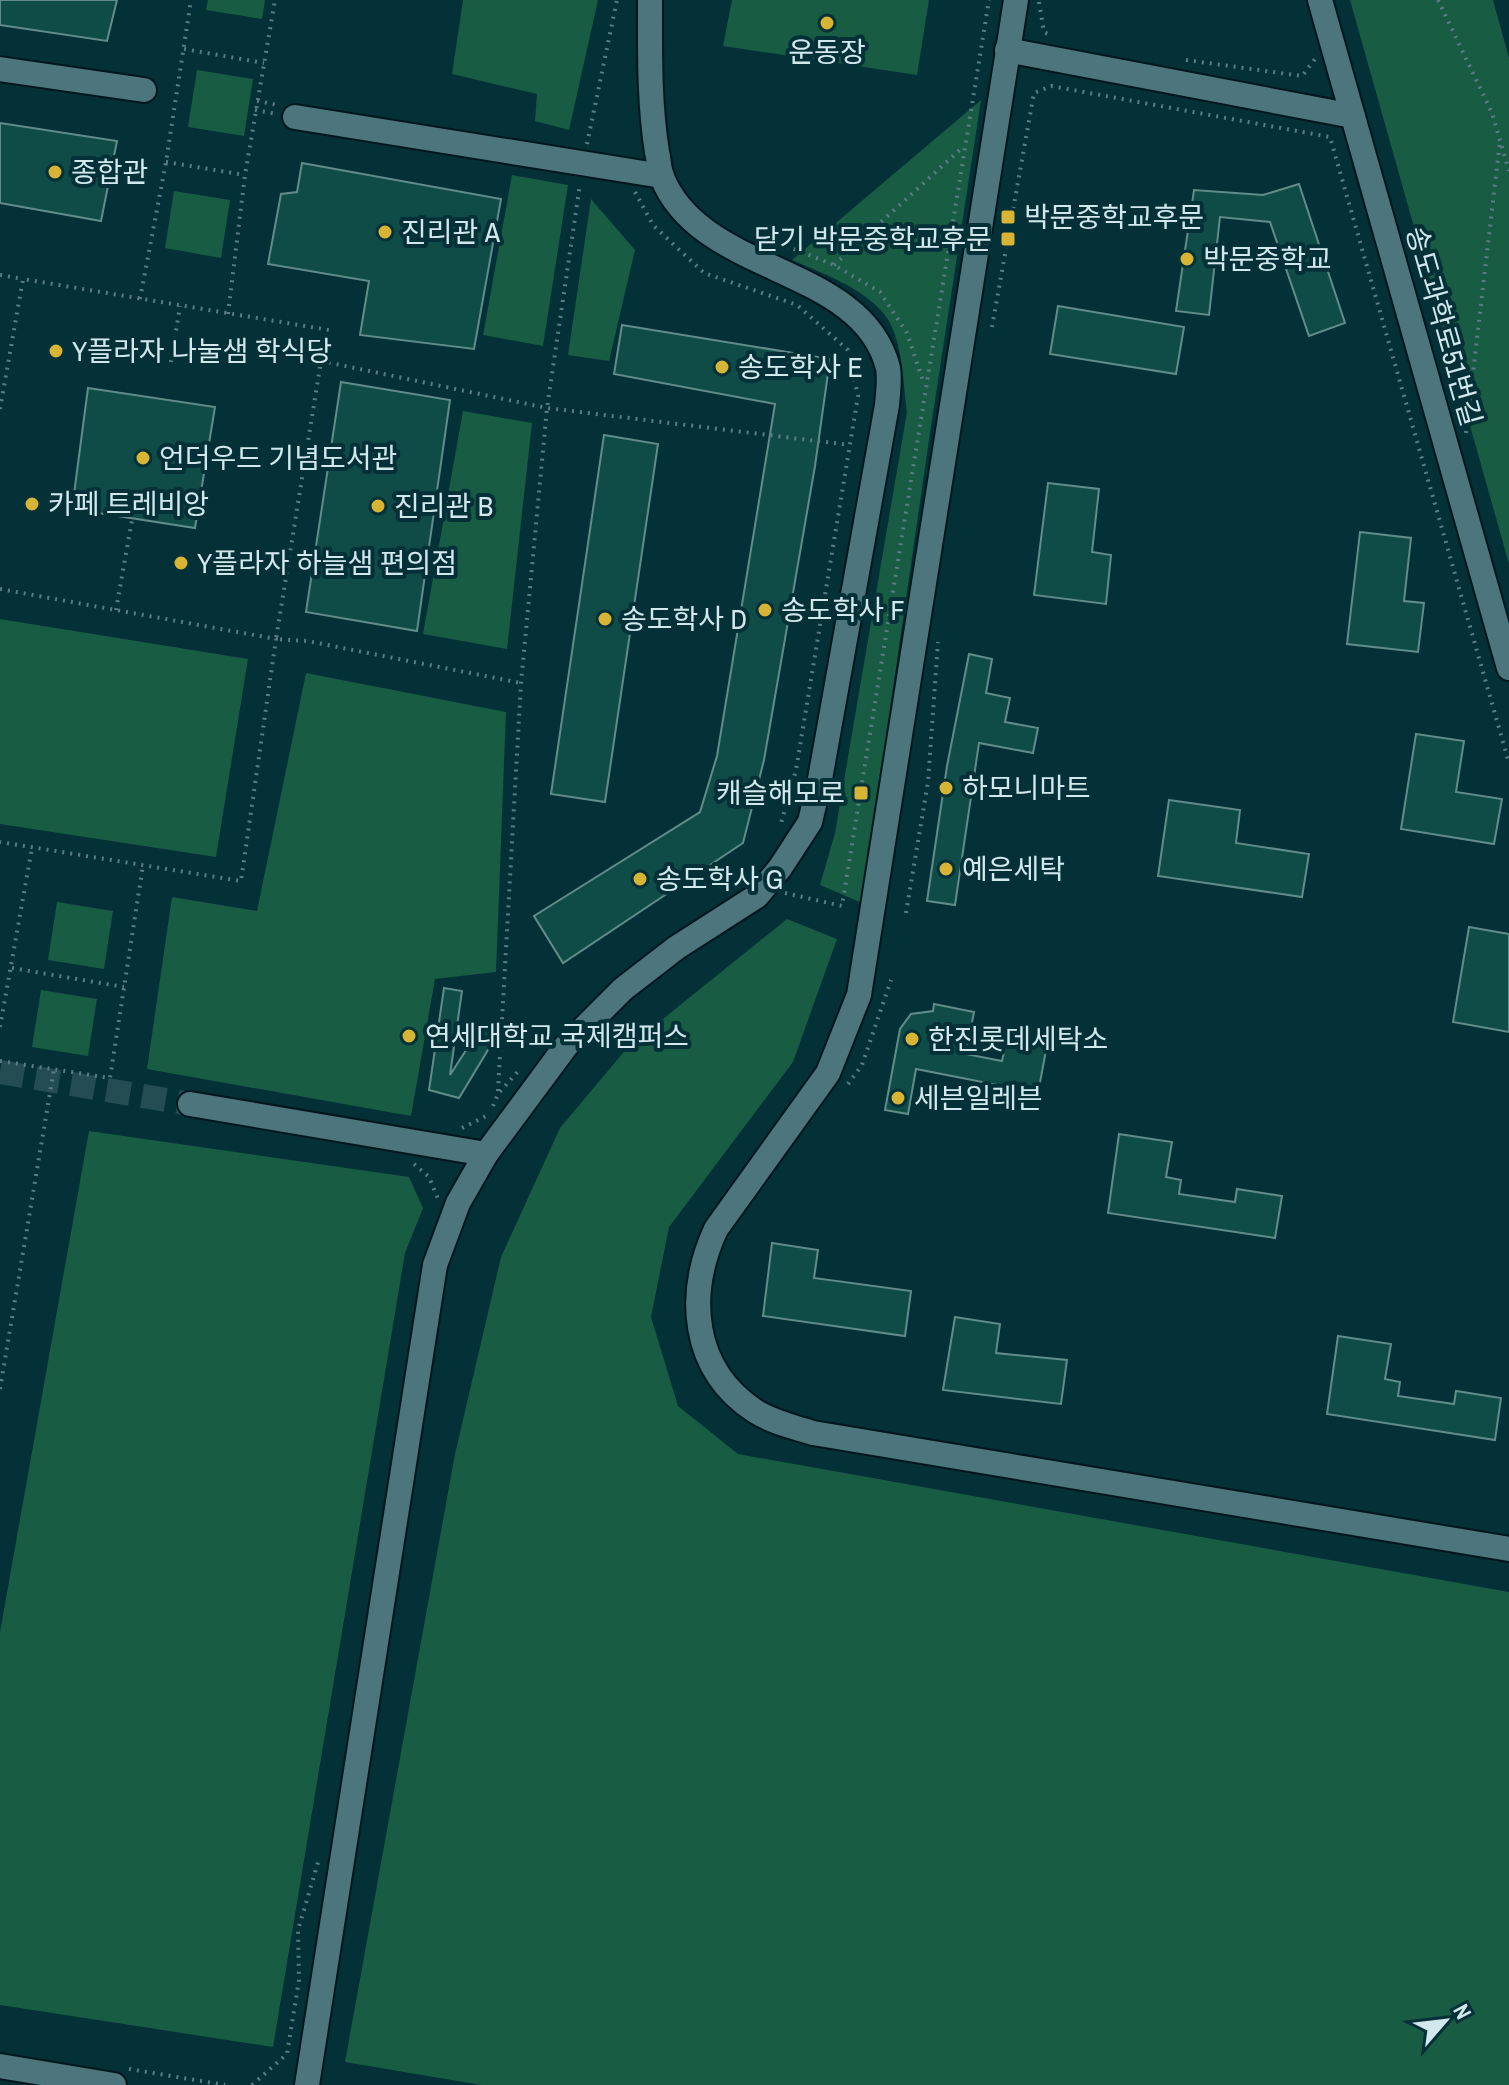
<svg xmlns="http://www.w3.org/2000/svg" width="1509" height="2085" viewBox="0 0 1509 2085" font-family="'Archivo Narrow','Noto Sans KR',sans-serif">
	<rect width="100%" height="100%" fill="#043038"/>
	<g fill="#175c43">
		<polygon points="208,0 265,0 262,19 206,10"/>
		<polygon points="463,0 598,0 569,130 535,121 537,94 452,74"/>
		<polygon points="732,0 929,0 917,75 723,46"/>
		<polygon points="1350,0 1493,0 1509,58 1509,564"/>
		<polygon points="197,70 253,79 244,136 188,127"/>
		<path d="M981 100 930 433 862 903 820 885 835 833 907 412C903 383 903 337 884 314 862 287 823 274 792 260Z"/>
		<polygon points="512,175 568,185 543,346 483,335"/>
		<polygon points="174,191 230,200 221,258 165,248"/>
		<polygon points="591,199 635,250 609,361 568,355"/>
		<polygon points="463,411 532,423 507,649 423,634"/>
		<polygon points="0,619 248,659 216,857 0,824"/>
		<polygon points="306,673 506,712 496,972 435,979 411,1116 147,1069 172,897 257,911"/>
		<polygon points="57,902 113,911 104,969 48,960"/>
		<polygon points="787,919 837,939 793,1062 669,1227 651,1317 678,1406 738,1454 1509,1592 1509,2085 481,2085 345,2062 455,1454 501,1257 560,1128 628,1047"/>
		<polygon points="41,990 97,999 88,1056 32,1047"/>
		<polygon points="89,1131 409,1177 423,1208 405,1253 273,2047 0,2005 0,1632"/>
	</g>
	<g fill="#0f4c48" stroke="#628c89" stroke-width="2">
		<polygon points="0,0 117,0 107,41 0,25"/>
		<polygon points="0,123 117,141 101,221 0,203"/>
		<polygon points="302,163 501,199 474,349 360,335 369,281 268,264 281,194 297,192"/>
		<polygon points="1299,184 1345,323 1309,336 1270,222 1220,217 1209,315 1176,311 1194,190 1263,195"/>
		<polygon points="1058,306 1184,327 1176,374 1050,354"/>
		<polygon points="622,325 830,359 815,466 764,760 743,843 563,963 534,916 700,812 717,756 775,404 614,374"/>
		<polygon points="341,382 450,400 417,631 306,612"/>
		<polygon points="88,388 215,407 195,528 72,509"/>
		<polygon points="604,435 658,444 605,802 551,794"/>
		<polygon points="1048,483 1099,489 1092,552 1111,555 1106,604 1034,595"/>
		<polygon points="1360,532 1411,538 1404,601 1424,603 1418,652 1347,644"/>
		<polygon points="969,654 992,659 986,693 1010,698 1005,722 1038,728 1033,753 979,743 955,905 927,901 947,766"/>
		<polygon points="1416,734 1464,741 1456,792 1502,799 1494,844 1401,829"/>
		<polygon points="1169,800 1240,810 1236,843 1309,854 1302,897 1158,876"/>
		<polygon points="1469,927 1509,934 1509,1032 1453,1022"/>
		<polygon points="444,988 462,991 450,1075 483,1024 497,1035 459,1098 429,1090"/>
		<polygon points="934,1004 974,1012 966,1054 1002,1061 1007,1038 1047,1045 1038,1093 916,1069 908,1114 885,1110 900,1029 911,1014 933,1011"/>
		<polygon points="1119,1134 1172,1142 1166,1177 1181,1180 1179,1194 1235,1202 1237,1189 1282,1196 1275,1238 1108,1213"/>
		<polygon points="772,1243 818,1250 814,1278 911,1291 905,1336 763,1316"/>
		<polygon points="955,1317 1000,1324 996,1353 1067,1360 1061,1404 943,1390"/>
		<polygon points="1338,1336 1391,1344 1385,1379 1400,1382 1398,1396 1454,1404 1456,1391 1501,1398 1495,1440 1327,1414"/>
	</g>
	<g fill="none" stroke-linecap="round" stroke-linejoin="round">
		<polyline stroke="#234c53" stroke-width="24" stroke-dasharray="24 12" stroke-linecap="butt" points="0,1072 190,1104"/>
		<defs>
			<g id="minor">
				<path d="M1016 0 859 995 828 1073 716 1229C686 1294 691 1369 755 1411 772 1422 794 1427 813 1433L1509 1549"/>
				<polyline points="1320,0 1509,668"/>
				<polyline points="1007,50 1353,116"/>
				<polyline points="0,69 144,90"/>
				<polyline points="295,117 662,176"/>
				<polyline points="190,1104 486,1154"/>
				<polyline points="0,2066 114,2085"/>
				<path d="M307 2085 435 1265 458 1203 486 1154 566 1046 623 989 676 948 757 896 780 868 810 822 820 779 887 405C888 394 890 379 888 368 862 264 701 276 662 177 659 169 659 160 657 152 649 102 650 51 650 0"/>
			</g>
		</defs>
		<use href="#minor" stroke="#00171d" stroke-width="28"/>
		<g stroke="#5b7d84" stroke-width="4" stroke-dasharray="2 6" stroke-linecap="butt">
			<polyline points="1438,0 1492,113 1509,171"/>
			<polyline points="1039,2 1044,32 1048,34"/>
			<polyline points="184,49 264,63"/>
			<polyline points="1186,60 1302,76 1315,59"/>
			<polyline points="257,101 278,105"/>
			<polyline points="255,110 277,114"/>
			<polyline points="587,144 617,0"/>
			<polyline points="166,162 245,175"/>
			<polyline points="635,192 653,225 704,273 797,305 848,350 858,396 796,770 780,827"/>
			<polyline points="764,237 834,265 880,292 907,333 924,384"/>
			<polyline points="834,265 962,148"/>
			<polyline points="0,275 23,279"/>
			<polyline points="140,299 166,162 191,0"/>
			<polyline points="228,314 245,175 275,0"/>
			<polyline points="992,327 1034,93 1051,86 1330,137 1509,763"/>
			<polyline points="321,361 547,408 850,445"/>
			<polyline points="171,362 180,306"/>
			<polyline points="0,409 23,279 329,330 321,361 276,639 307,641 521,683"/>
			<polyline points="1466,433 1500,141"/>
			<polyline points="0,589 276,639 241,881 0,842"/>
			<polyline points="116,610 132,520"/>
			<polyline points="785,893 842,906 989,0"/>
			<polyline points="906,913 928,782 938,642"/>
			<polyline points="12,968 124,987"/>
			<polyline points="0,1027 32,848"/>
			<polyline points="0,1061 110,1078 143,865"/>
			<polyline points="848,1084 862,1065 891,980"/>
			<polyline points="498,1091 521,683 547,408 580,184"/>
			<polyline points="493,1106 498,1094 521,1068"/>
			<polyline points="462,1128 486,1116"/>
			<polyline points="414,1164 429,1177 438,1199"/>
			<polyline points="0,1389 54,1069"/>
			<polyline points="129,2069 225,2085"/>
			<polyline points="252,2085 287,2054 299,1980 298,1930 319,1859"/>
		</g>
		<use href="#minor" stroke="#4c757d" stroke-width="24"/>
	</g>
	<g fill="#d7b434" stroke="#043038" stroke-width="3">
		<circle cx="827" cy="23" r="8"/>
		<circle cx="55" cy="172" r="8"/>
		<rect x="1000" y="209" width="16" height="16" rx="4"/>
		<circle cx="385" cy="232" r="8"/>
		<rect x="1000" y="231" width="16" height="16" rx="4"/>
		<circle cx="1187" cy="259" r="8"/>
		<circle cx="56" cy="351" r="8"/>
		<circle cx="722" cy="367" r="8"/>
		<circle cx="143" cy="458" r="8"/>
		<circle cx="32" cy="504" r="8"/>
		<circle cx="378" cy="506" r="8"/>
		<circle cx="181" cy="563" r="8"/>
		<circle cx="765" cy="610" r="8"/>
		<circle cx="605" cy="619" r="8"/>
		<circle cx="946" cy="788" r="8"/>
		<rect x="853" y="785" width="16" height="16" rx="4"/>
		<circle cx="946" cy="869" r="8"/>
		<circle cx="640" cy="879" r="8"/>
		<circle cx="409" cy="1036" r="8"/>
		<circle cx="912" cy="1039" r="8"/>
		<circle cx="898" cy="1098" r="8"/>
	</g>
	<g text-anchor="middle" stroke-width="8" stroke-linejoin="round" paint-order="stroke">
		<g font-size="28" fill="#d3e8ed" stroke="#043038" text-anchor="start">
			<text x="827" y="62" text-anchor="middle">운동장</text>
			<text x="71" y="182">종합관</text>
			<text x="1024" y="227">박문중학교후문</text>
			<text x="401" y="242">진리관 A</text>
			<text x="992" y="249" text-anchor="end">닫기 박문중학교후문</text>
			<text x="1203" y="269">박문중학교</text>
			<text x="72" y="361">Y플라자 나눌샘 학식당</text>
			<text x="738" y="377">송도학사 E</text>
			<text x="159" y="468">언더우드 기념도서관</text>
			<text x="48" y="514">카페 트레비앙</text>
			<text x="394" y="516">진리관 B</text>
			<text x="197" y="573">Y플라자 하늘샘 편의점</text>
			<text x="781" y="620">송도학사 F</text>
			<text x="621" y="629">송도학사 D</text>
			<text x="962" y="798">하모니마트</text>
			<text x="845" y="803" text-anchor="end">캐슬해모로</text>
			<text x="962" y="879">예은세탁</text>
			<text x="656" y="889">송도학사 G</text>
			<text x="425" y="1046">연세대학교 국제캠퍼스</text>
			<text x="928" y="1049">한진롯데세탁소</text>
			<text x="914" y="1108">세븐일레븐</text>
		</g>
		<g font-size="28" fill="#d3e8ed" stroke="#043038">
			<text transform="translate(1444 326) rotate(74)" y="10">송도과학로51번길</text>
		</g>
	</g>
	<g transform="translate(1445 2021) rotate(62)" stroke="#043038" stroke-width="6" paint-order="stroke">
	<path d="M0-6L14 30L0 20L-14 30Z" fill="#d3e8ed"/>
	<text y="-12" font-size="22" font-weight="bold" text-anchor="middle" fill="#d3e8ed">N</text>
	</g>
</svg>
